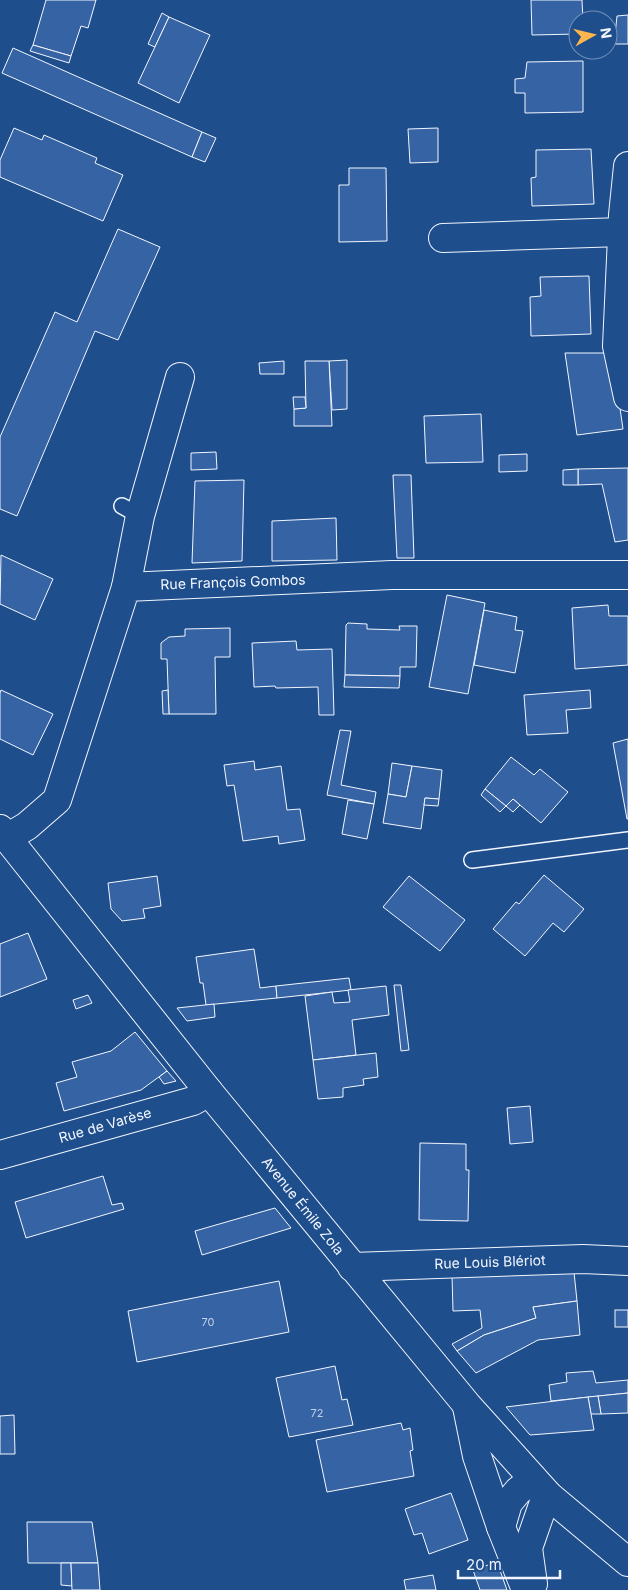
<svg xmlns="http://www.w3.org/2000/svg" width="628" height="1590" viewBox="0 0 628 1590" font-family="Inter,sans-serif">
	<rect width="100%" height="100%" fill="#1f4e8c"/>
	<g fill="#3563a3" stroke="#f2f6ff">
		<polygon points="46,0 96,0 88,28 81,26 71,56 33,45"/>
		<polygon points="531,0 582,0 583,20 578,20 578,34 532,35"/>
		<polygon points="162,13 169,17 155,47 148,44"/>
		<polygon points="628,15 628,44 614,44 617,16"/>
		<polygon points="169,17 210,35 179,103 138,83"/>
		<polygon points="33,45 71,56 69,63 30,51"/>
		<polygon points="13,48 202,132 192,157 2,73"/>
		<polygon points="583,61 583,112 525,113 525,93 515,93 515,79 525,78 527,62"/>
		<polygon points="14,128 42,140 44,135 97,158 95,163 123,175 103,221 0,177 0,160"/>
		<polygon points="438,128 438,162 410,163 408,129"/>
		<polygon points="202,132 216,138 205,162 192,157"/>
		<polygon points="591,149 594,204 532,206 531,178 536,177 536,150"/>
		<polygon points="349,168 386,168 387,241 339,242 339,185 349,185"/>
		<polygon points="118,229 160,247 118,340 95,331 17,516 0,509 0,437 55,312 77,322"/>
		<polygon points="589,276 591,334 531,336 530,297 541,296 540,277"/>
		<polygon points="565,353 612,353 623,429 577,435"/>
		<polygon points="347,360 347,409 332,410 329,361"/>
		<polygon points="284,361 284,374 260,374 259,363"/>
		<polygon points="305,361 329,361 332,426 294,426 294,409 306,408"/>
		<polygon points="293,397 305,397 306,408 294,409"/>
		<polygon points="481,414 483,462 426,463 424,416"/>
		<polygon points="216,452 217,469 191,470 191,453"/>
		<polygon points="527,454 527,471 499,472 499,455"/>
		<polygon points="628,468 628,540 615,542 602,484 578,485 578,469"/>
		<polygon points="578,469 578,485 563,485 563,470"/>
		<polygon points="393,475 411,475 414,558 397,558"/>
		<polygon points="244,480 242,561 192,563 195,481"/>
		<polygon points="336,518 337,560 272,561 272,521"/>
		<polygon points="1,555 53,579 35,620 0,604"/>
		<polygon points="447,595 485,603 468,694 429,687"/>
		<polygon points="608,605 609,616 628,616 628,665 575,669 572,608"/>
		<polygon points="484,610 517,617 515,630 523,631 515,673 474,665"/>
		<polygon points="348,623 367,624 367,629 400,630 399,626 417,626 416,667 400,667 400,676 345,675 346,625"/>
		<polygon points="230,628 230,657 215,657 216,714 169,714 167,659 161,659 161,643 169,637 185,636 185,629"/>
		<polygon points="296,641 297,650 332,649 334,715 319,715 318,687 276,688 275,686 254,687 252,643"/>
		<polygon points="345,675 400,676 399,688 344,687"/>
		<polygon points="1,690 53,714 33,755 0,739 0,693"/>
		<polygon points="168,690 169,714 163,714 162,691"/>
		<polygon points="590,690 591,708 566,710 568,733 527,735 524,695"/>
		<polygon points="340,730 351,731 341,785 376,792 374,804 327,795"/>
		<polygon points="628,739 628,819 627,819 613,743"/>
		<polygon points="511,757 534,775 540,769 568,792 541,823 513,799 506,806 485,789"/>
		<polygon points="254,761 255,770 281,766 287,810 300,809 305,840 279,844 278,836 243,841 234,785 227,786 224,765"/>
		<polygon points="392,763 412,766 406,797 388,794"/>
		<polygon points="412,766 442,770 439,799 425,798 421,829 383,823 388,794 406,797"/>
		<polygon points="485,789 506,806 500,812 481,795"/>
		<polygon points="425,798 439,799 438,806 424,805"/>
		<polygon points="513,799 520,805 513,812 506,806"/>
		<polygon points="348,800 374,804 367,839 342,834"/>
		<polygon points="544,875 584,909 564,932 553,923 525,956 493,929 516,902 519,904"/>
		<polygon points="157,876 161,906 143,909 145,918 122,921 111,909 108,883"/>
		<polygon points="409,876 465,920 440,951 383,907"/>
		<polygon points="28,933 47,979 0,997 0,944"/>
		<polygon points="254,949 260,988 276,986 277,998 206,1005 203,983 200,983 196,957"/>
		<polygon points="349,978 351,990 277,998 276,986"/>
		<polygon points="394,985 401,985 409,1050 401,1051"/>
		<polygon points="386,986 389,1015 352,1020 356,1055 313,1060 305,996 332,992 334,1003 350,1002 348,990"/>
		<polygon points="88,995 92,1003 76,1009 73,1000"/>
		<polygon points="214,1004 215,1017 187,1021 177,1008"/>
		<polygon points="135,1032 167,1071 141,1090 64,1111 56,1083 77,1077 72,1062 111,1051"/>
		<polygon points="376,1053 378,1077 363,1079 364,1085 343,1088 343,1097 318,1099 313,1060"/>
		<polygon points="167,1071 176,1081 164,1084 159,1077"/>
		<polygon points="530,1106 533,1142 510,1144 507,1108"/>
		<polygon points="420,1143 466,1144 466,1170 469,1170 468,1221 419,1220"/>
		<polygon points="103,1176 112,1205 122,1203 124,1209 26,1238 15,1202"/>
		<polygon points="275,1208 291,1228 202,1255 195,1231"/>
		<polygon points="574,1272 577,1301 533,1307 536,1318 484,1335 457,1351 452,1344 482,1328 480,1310 453,1311 452,1275"/>
		<polygon points="279,1281 289,1332 137,1362 128,1311"/>
		<polygon points="577,1301 580,1335 538,1340 476,1373 457,1351 484,1335 536,1318 533,1307"/>
		<rect x="615" y="1310" width="13" height="17"/>
		<polygon points="335,1366 342,1400 347,1399 353,1425 289,1437 276,1378"/>
		<polygon points="593,1371 596,1383 628,1380 628,1393 551,1401 549,1385 567,1382 566,1373"/>
		<polygon points="628,1393 628,1413 601,1414 598,1396"/>
		<polygon points="598,1396 601,1414 591,1414 588,1397"/>
		<polygon points="588,1397 594,1430 530,1435 506,1407"/>
		<polygon points="14,1415 15,1454 0,1454 0,1416"/>
		<polygon points="401,1423 403,1430 410,1428 413,1450 410,1451 414,1476 327,1492 316,1440"/>
		<polygon points="451,1493 468,1540 429,1554 422,1533 414,1535 405,1509"/>
		<polygon points="27,1522 92,1522 98,1563 28,1563"/>
		<polygon points="497,1562 507,1590 480,1590 473,1570"/>
		<polygon points="61,1563 71,1563 72,1586 61,1585"/>
		<polygon points="71,1563 98,1563 100,1590 72,1590"/>
		<polygon points="433,1575 436,1590 406,1590 404,1580"/>
	</g>
	<g fill="none" stroke-linecap="round" stroke-linejoin="round">
		<defs>
			<g id="lane">
				<polyline points="122,506 140,516"/>
				<polyline points="472,860 628,840"/>
			</g>
			<g id="street">
				<polyline points="628,166 623,215 617,346 628,397"/>
				<polyline points="443,238 622,232"/>
				<polyline points="126,587 140,516 180,377"/>
				<polyline points="7,838 27,826 57,800 126,587 392,575 628,575"/>
				<polyline points="0,1155 193,1101 209,1092"/>
				<polyline points="352,1267 583,1259 628,1261"/>
			</g>
			<g id="secondary">
				<polyline points="0,829 209,1092 467,1405 549,1496 628,1562"/>
				<polyline points="467,1407 477,1456 501,1527 526,1590"/>
				<polyline points="501,1527 508,1503 518,1491 533,1479"/>
				<polyline points="533,1584 528,1548 544,1502 549,1496"/>
			</g>
		</defs>
		<use href="#lane" stroke="#f2f6ff" stroke-width="18"/>
		<use href="#street" stroke="#f2f6ff" stroke-width="30"/>
		<use href="#secondary" stroke="#f2f6ff" stroke-width="30"/>
		<use href="#lane" stroke="#1f4e8c" stroke-width="15"/>
		<use href="#street" stroke="#1f4e8c" stroke-width="28"/>
		<use href="#secondary" stroke="#1f4e8c" stroke-width="28"/>
	</g>
	<g text-anchor="middle" stroke-width="4" stroke-linejoin="round" paint-order="stroke">
		<g font-size="11" fill="#c3d1e8">
			<text x="208" y="1326">70</text>
			<text x="317" y="1417">72</text>
		</g>
		<g font-size="14" fill="#f2f6ff" stroke="#1f4e8c">
			<text transform="translate(233 582) rotate(-2)" y="5">Rue François Gombos</text>
			<text transform="translate(105 1125) rotate(-16)" y="5">Rue de Varèse</text>
			<text transform="translate(303 1206) rotate(51)" y="5">Avenue Émile Zola</text>
			<text transform="translate(490 1262) rotate(-2)" y="5">Rue Louis Blériot</text>
		</g>
	</g>
	<g transform="translate(593 35) rotate(82)"><circle r="24" fill="#1f4e8c" stroke="#7391ba"/>
	<path d="M0-4L9 19L0 12L-9 19Z" fill="#ffb74d"/>
	<text y="-8" font-size="14" font-weight="bold" text-anchor="middle" fill="#f2f6ff">N</text>
	</g>
	<path d="M458 1570v8h102v-8" fill="none" stroke="#f2f6ff" stroke-width="2.5"/>
	<text x="466" y="1570" font-size="15" fill="#f2f6ff" stroke="#1f4e8c" stroke-width="4" paint-order="stroke">20 m</text>
</svg>
